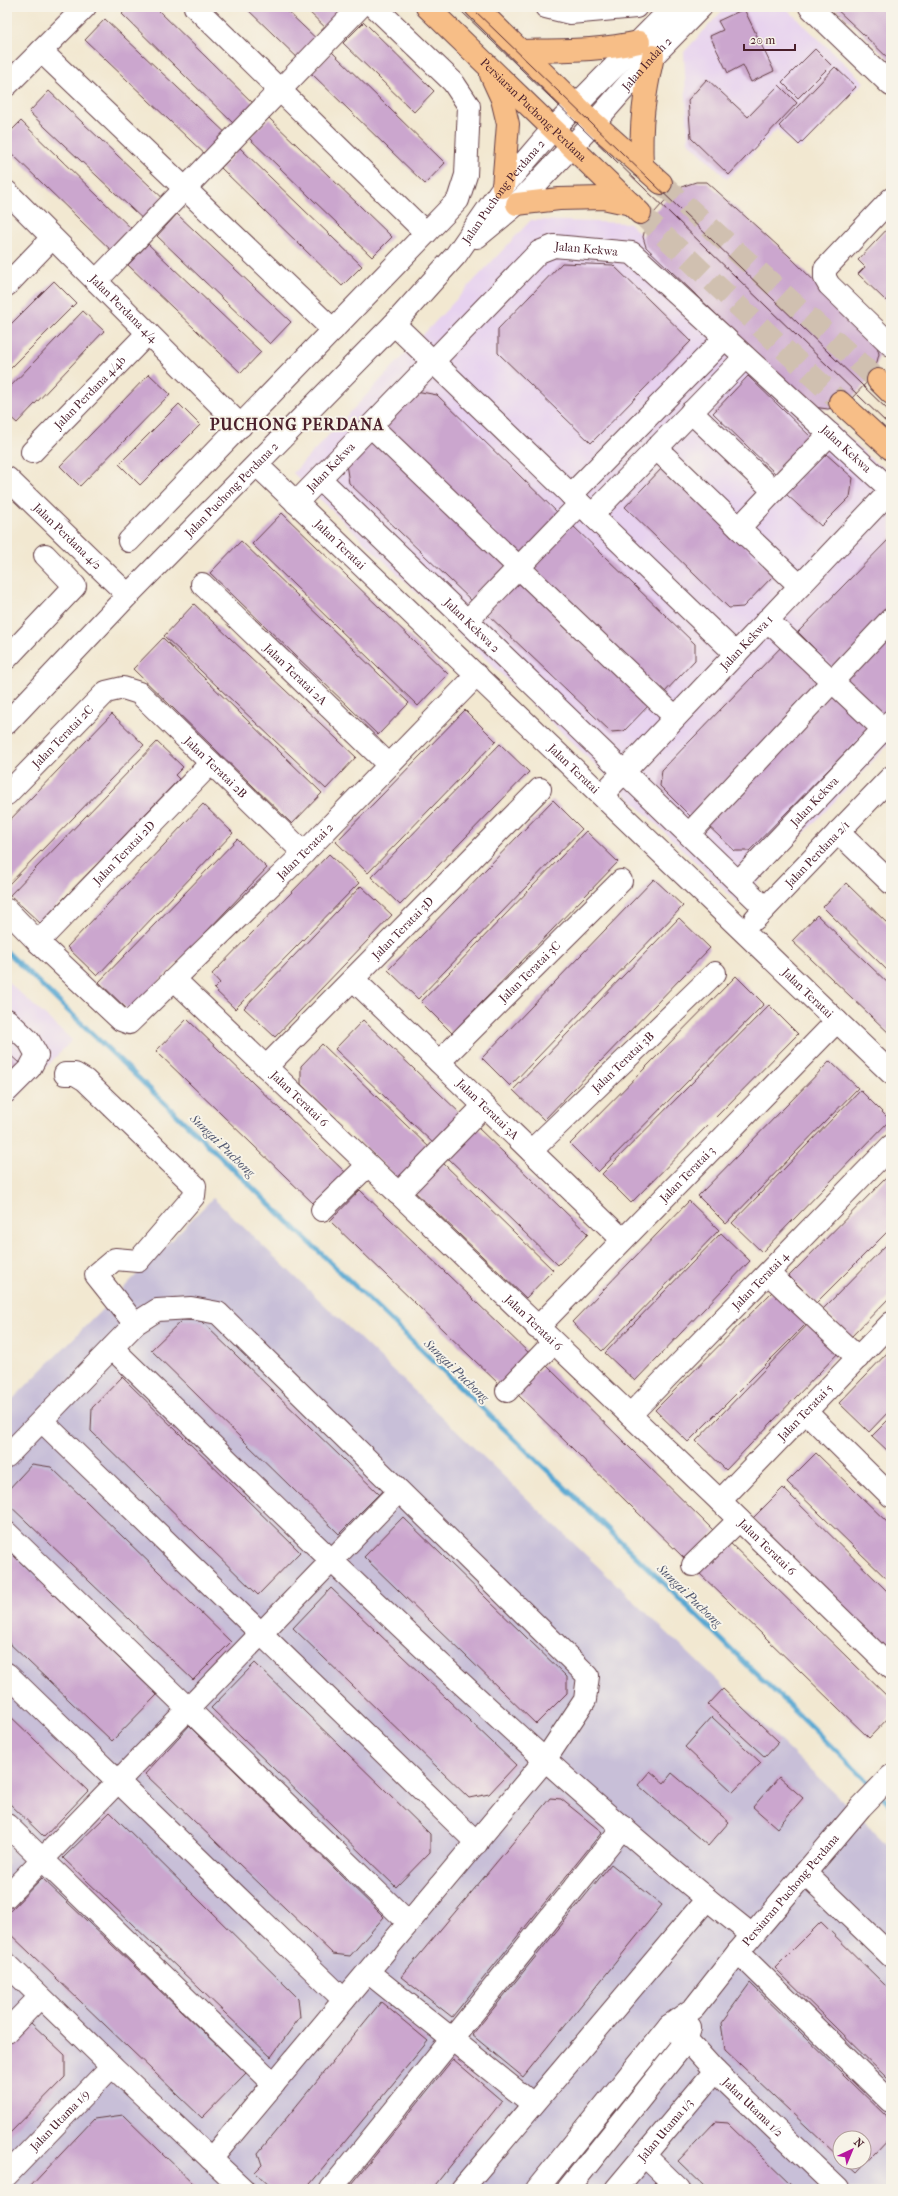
<svg xmlns="http://www.w3.org/2000/svg" width="898" height="2196" viewBox="0 0 898 2196" font-family="'IM FELL French Canon',serif">
	<rect width="100%" height="100%" fill="#f7f3e8"/>
	<filter id="ink" filterUnits="userSpaceOnUse"><feTurbulence type="fractalNoise" baseFrequency=".025" numOctaves="2"/><feDisplacementMap in="SourceGraphic" scale="8" xChannelSelector="R" yChannelSelector="G"/><feConvolveMatrix kernelMatrix="1 2 1 2 8 2 1 2 1" color-interpolation-filters="sRGB"/></filter>
	<filter id="wash" filterUnits="userSpaceOnUse"><feTurbulence type="fractalNoise" baseFrequency=".012" numOctaves="4" result="noise"/><feDisplacementMap in="SourceGraphic" scale="16" xChannelSelector="R" yChannelSelector="G"/><feGaussianBlur stdDeviation="0.9" result="paint"/><feColorMatrix in="noise" values="0 0 0 0 0 0 0 0 0 0 0 0 0 0 0 0 0 1.4 0 .05"/><feComposite in="paint" operator="in"/></filter>
	<g filter="url(#wash)">
		<rect width="100%" height="100%" fill="#f2e8d1"/>
		<g fill="#e7d2ef">
			<polygon points="726,7 785,7 864,82 799,150 777,129 727,179 688,141 684,52"/>
			<polygon points="531,220 629,223 874,462 891,472 891,742 738,903 293,473"/>
			<polygon points="7,981 72,1040 7,1108"/>
		</g>
		<path fill="#c8bfd8" fill-rule="evenodd" d="M213 1198 891 1847V2189H7V1405ZM840 2138H864V2162H840Z"/>
		<g fill="none" stroke-linecap="round" stroke-linejoin="round">
			<g stroke="#57a7d2" stroke-width="5">
				<polyline points="7,952 579,1501 873,1787"/>
				<polyline points="880,1794 891,1805"/>
			</g>
		</g>
		<g id="blocks">
			<g fill="#cba6ce">
				<polygon points="129,7 155,7 259,109 239,129 122,14"/>
				<polygon points="245,7 283,7 323,45 304,64"/>
				<polygon points="304,7 345,7 332,34"/>
				<polygon points="834,7 891,7 891,61 862,33"/>
				<polygon points="744,9 774,71 751,82 743,65 728,73 710,36 723,30 718,21"/>
				<polygon points="105,19 231,138 211,160 85,40"/>
				<polygon points="364,22 434,91 414,112 343,43"/>
				<polygon points="815,49 831,65 798,98 782,82"/>
				<polygon points="332,52 445,163 425,184 311,73"/>
				<polygon points="835,67 856,87 799,145 779,126"/>
				<polygon points="707,79 748,117 779,85 797,103 729,175 691,138 688,100"/>
				<polygon points="49,91 168,203 148,224 29,112"/>
				<polygon points="269,118 392,237 372,257 249,138"/>
				<polygon points="21,121 138,235 117,256 7,149 7,135"/>
				<polygon points="240,148 362,266 342,286 221,168"/>
				<polygon points="696,182 707,182 788,255 876,342 879,354 876,366 870,379 851,399 840,406 828,409 813,407 646,247 643,237 646,225 654,213 671,194 684,186"/>
				<polygon points="177,214 291,322 270,344 157,236"/>
				<polygon points="891,225 891,295 886,301 858,274 865,267 858,260"/>
				<polygon points="148,244 261,352 241,373 128,265"/>
				<polygon points="562,263 613,265 691,341 591,443 498,353 498,329"/>
				<polygon points="54,281 76,303 7,372 7,328"/>
				<polygon points="83,311 104,331 17,423 7,414 7,390"/>
				<polygon points="149,374 170,394 80,486 60,466"/>
				<polygon points="748,376 814,440 779,477 713,413"/>
				<polygon points="416,391 437,395 561,516 521,558 383,424"/>
				<polygon points="179,404 200,425 140,485 119,464"/>
				<polygon points="375,436 508,566 473,602 349,483 346,464"/>
				<polygon points="825,453 853,478 850,497 821,526 786,494"/>
				<polygon points="663,467 774,575 743,607 729,608 625,507"/>
				<polygon points="282,513 448,674 418,706 252,544"/>
				<polygon points="572,525 695,644 695,660 663,694 533,566"/>
				<polygon points="891,537 891,612 835,669 798,632"/>
				<polygon points="241,541 409,703 378,735 210,573"/>
				<polygon points="520,577 651,703 624,731 611,732 486,613"/>
				<polygon points="194,604 356,757 326,789 164,636"/>
				<polygon points="891,631 891,707 882,716 844,680"/>
				<polygon points="163,638 322,793 292,824 133,669"/>
				<polygon points="785,643 825,682 692,818 660,786 662,770"/>
				<polygon points="832,691 870,727 749,851 735,851 705,823"/>
				<polygon points="465,710 496,741 368,873 336,842"/>
				<polygon points="112,714 144,745 7,886 7,823"/>
				<polygon points="157,742 183,767 175,775 179,779 40,923 10,895"/>
				<polygon points="500,744 529,772 400,905 371,877"/>
				<polygon points="553,800 582,829 418,999 388,970"/>
				<polygon points="203,804 233,833 97,976 67,947"/>
				<polygon points="586,831 618,862 452,1033 421,1002"/>
				<polygon points="237,839 267,868 130,1012 99,982"/>
				<polygon points="329,854 359,883 235,1009 214,989 220,983 212,974"/>
				<polygon points="654,879 683,906 510,1086 482,1058"/>
				<polygon points="846,883 891,927 891,974 823,907"/>
				<polygon points="361,886 392,915 275,1037 244,1008"/>
				<polygon points="817,915 891,986 891,1035 792,941"/>
				<polygon points="679,918 710,948 544,1120 513,1090"/>
				<polygon points="736,976 764,1004 598,1172 570,1144"/>
				<polygon points="769,1005 798,1034 631,1203 602,1174"/>
				<polygon points="187,1019 348,1175 317,1207 156,1051"/>
				<polygon points="363,1020 464,1117 436,1146 335,1049"/>
				<polygon points="322,1044 432,1150 401,1182 301,1084 301,1066"/>
				<polygon points="7,1052 19,1063 7,1076"/>
				<polygon points="830,1061 858,1088 726,1224 698,1196"/>
				<polygon points="860,1090 890,1120 762,1252 732,1223"/>
				<polygon points="477,1127 588,1234 558,1265 447,1157"/>
				<polygon points="442,1162 553,1270 526,1298 414,1191"/>
				<polygon points="891,1173 891,1228 816,1303 789,1276"/>
				<polygon points="360,1190 531,1355 501,1386 330,1221"/>
				<polygon points="689,1201 719,1230 602,1351 572,1322"/>
				<polygon points="721,1233 750,1261 635,1381 605,1353"/>
				<polygon points="891,1240 891,1296 851,1337 823,1309"/>
				<polygon points="779,1285 812,1318 688,1442 655,1410"/>
				<polygon points="182,1320 201,1321 379,1494 339,1534 151,1350"/>
				<polygon points="812,1320 842,1349 726,1470 696,1441"/>
				<polygon points="891,1349 891,1409 869,1432 839,1403"/>
				<polygon points="545,1364 715,1532 687,1561 516,1393"/>
				<polygon points="122,1377 300,1552 258,1595 91,1431 92,1408"/>
				<polygon points="891,1417 891,1454 872,1436"/>
				<polygon points="816,1453 891,1526 891,1583 787,1482"/>
				<polygon points="32,1464 51,1467 231,1642 193,1680 7,1503 7,1491"/>
				<polygon points="783,1488 891,1595 891,1655 753,1518"/>
				<polygon points="403,1517 567,1677 567,1693 536,1724 364,1557"/>
				<polygon points="726,1539 891,1700 891,1715 869,1738 696,1570"/>
				<polygon points="7,1549 157,1695 112,1741 7,1641"/>
				<polygon points="331,1588 516,1765 489,1794 469,1798 293,1628"/>
				<polygon points="255,1663 430,1834 430,1852 396,1887 211,1708"/>
				<polygon points="723,1689 779,1742 765,1757 708,1705"/>
				<polygon points="7,1713 88,1791 44,1837 7,1801"/>
				<polygon points="712,1717 761,1763 733,1792 685,1747"/>
				<polygon points="189,1726 384,1917 350,1956 333,1954 145,1774"/>
				<polygon points="650,1771 664,1783 672,1773 729,1822 708,1846 638,1785"/>
				<polygon points="779,1777 803,1798 777,1828 753,1807"/>
				<polygon points="550,1798 561,1799 602,1832 452,2017 401,1977"/>
				<polygon points="110,1812 298,1998 300,2017 271,2057 63,1858"/>
				<polygon points="611,1864 662,1905 523,2077 472,2035"/>
				<polygon points="42,1878 246,2073 202,2118 7,1931 7,1914"/>
				<polygon points="821,1922 891,1991 891,2082 775,1968"/>
				<polygon points="750,1983 891,2121 891,2136 856,2173 844,2162 864,2162 864,2138 840,2138 840,2158 725,2050 721,2023"/>
				<polygon points="381,2002 428,2041 306,2189 273,2189 255,2172 262,2165 258,2153"/>
				<polygon points="31,2023 65,2055 65,2077 7,2136 7,2046"/>
				<polygon points="453,2059 502,2101 432,2189 348,2189"/>
				<polygon points="123,2115 199,2189 28,2189 94,2119"/>
				<polygon points="715,2122 727,2123 795,2189 707,2189 678,2161"/>
				<polygon points="655,2182 662,2189 649,2189"/>
			</g>
		</g>
	</g>
	<g filter="url(#ink)">
		<use href="#blocks" fill-opacity="0" stroke="#633d44" stroke-width="1"/>
		<g fill="none" stroke-linecap="round" stroke-linejoin="round">
			<g stroke="#d0c0b0" stroke-width="22" stroke-dasharray="22 11" stroke-linecap="butt">
				<polyline points="661,183 878,380"/>
				<polyline points="640,213 840,402"/>
			</g>
			<defs>
				<g id="minor">
					<polyline points="195,7 426,233"/>
					<polyline points="546,7 570,13 636,7"/>
					<polyline points="810,7 891,85"/>
					<polyline points="41,51 333,330"/>
					<polyline points="7,85 85,7"/>
					<path id="s1" d="M7 192 241 426"/>
					<polyline points="891,199 825,269 825,278 829,285 891,345"/>
					<path id="s2" d="M477 237 517 204 594 123 653 56 701 7"/>
					<polyline points="96,281 360,7"/>
					<polyline points="7,285 52,238"/>
					<polyline points="394,324 736,654"/>
					<polyline points="691,412 774,491 830,434"/>
					<polyline points="371,426 675,717"/>
					<polyline points="656,448 739,528 774,491"/>
					<path id="s3" d="M32 452 148 333"/>
					<path id="s4" d="M257 465 891 1073"/>
					<path id="s5" d="M7 478 128 595"/>
					<path id="s6" d="M320 479 765 908"/>
					<polyline points="571,495 725,338"/>
					<path id="s7" d="M296 503 539 252 554 246 632 253 891 490"/>
					<polyline points="592,515 745,357"/>
					<polyline points="739,528 800,586"/>
					<polyline points="129,541 458,200 466,175 469,106 453,82 375,7"/>
					<path id="s8" d="M202 584 389 765"/>
					<polyline points="468,620 580,504"/>
					<polyline points="767,620 883,729"/>
					<polyline points="7,658 75,586 45,555"/>
					<path id="s9" d="M7 723 128 595 394 324 456 255 503 187 552 130 673 7"/>
					<path id="s10" d="M7 794 106 692 123 688 139 693 304 853"/>
					<path id="s11" d="M602 795 891 490"/>
					<polyline points="838,832 891,883"/>
					<polyline points="689,834 891,619"/>
					<path id="s12" d="M738 882 891 721"/>
					<path id="s13" d="M7 910 38 942 121 1020 129 1023 304 853 477 675"/>
					<path id="s14" d="M755 919 891 777"/>
					<path id="s15" d="M38 942 211 763"/>
					<path id="s16" d="M175 980 720 1501 891 1668"/>
					<path id="s17" d="M354 980 622 1239"/>
					<polyline points="7,1020 29,1041 37,1055 30,1068 7,1091"/>
					<path id="s18" d="M439 1062 621 881"/>
					<path id="s19" d="M266 1067 540 789"/>
					<polyline points="65,1074 75,1074 85,1080 195,1186 194,1196 138,1261 115,1259 96,1275 135,1324"/>
					<path id="s20" d="M531 1151 715 973"/>
					<polyline points="398,1194 484,1106"/>
					<polyline points="322,1210 368,1165"/>
					<polyline points="768,1273 858,1358"/>
					<path id="s21" d="M537 1328 837 1021"/>
					<path d="M112 1348C320 1549 525 1755 752 1935"/>
					<polyline points="507,1391 553,1343"/>
					<polyline points="806,1412 891,1496"/>
					<path id="s22" d="M630 1415 891 1146"/>
					<polyline points="42,1421 477,1843"/>
					<polyline points="7,1456 135,1324 157,1310 191,1308 218,1313 588,1676 585,1700 545,1760 211,2159"/>
					<path id="s23" d="M720 1501 891 1323"/>
					<polyline points="7,1533 409,1923"/>
					<polyline points="693,1565 739,1520"/>
					<polyline points="7,1674 344,2000"/>
					<polyline points="7,1825 274,2084"/>
					<polyline points="805,1873 891,1956"/>
					<polyline points="7,1896 399,1491"/>
					<polyline points="738,1952 891,2102"/>
					<polyline points="7,1964 112,2066 243,2189"/>
					<polyline points="368,1972 533,2104"/>
					<path id="s24" d="M669 2026 687 2040 715 2071 838 2189"/>
					<polyline points="7,2031 40,1997"/>
					<polyline points="644,2155 679,2189"/>
					<path id="s25" d="M7 2175 112 2066"/>
					<polyline points="331,2189 623,1827"/>
					<polyline points="462,2189 707,1899"/>
					<path id="s26" d="M537 2189 669 2026 694 2008 738 1952 861 1807 891 1776"/>
					<polyline points="568,2189 687,2040 690,2027"/>
					<path id="s27" d="M616 2189 715 2071"/>
				</g>
				<g id="major">
					<path id="s28" d="M427 7 640 213"/>
					<polyline points="476,7 594,123 661,183"/>
					<path d="M521 51C561 50 600 51 639 42"/>
					<polyline points="491,75 502,99 508,124 503,187"/>
					<path d="M642 166C640 125 644 96 653 56"/>
					<polyline points="517,204 559,199 603,198 631,204"/>
					<polyline points="878,380 891,393"/>
					<polyline points="840,402 891,449"/>
				</g>
			</defs>
			<use href="#minor" stroke="#633d44" stroke-width="24"/>
			<use href="#major" stroke="#633d44" stroke-width="24"/>
			<use href="#minor" stroke="#fff" stroke-width="22"/>
			<use href="#major" stroke="#f7be87" stroke-width="22"/>
			<g stroke="#4a1f2b" stroke-width="1">
				<polyline points="457,7 891,427"/>
				<polyline points="471,7 891,413"/>
			</g>
		</g>
	</g>
	<g text-anchor="middle" stroke-width="4" stroke-linejoin="round" paint-order="stroke">
		<g font-size="12" fill="#4a1f2b" stroke="#f7f3e8">
			<text dy="4" stroke="none"><textPath href="#s2" startOffset="243">Jalan Indah 2</textPath></text>
			<text dy="4" stroke="none"><textPath href="#s28" startOffset="148">Persiaran Puchong Perdana</textPath></text>
			<text dy="4" stroke="none"><textPath href="#s9" startOffset="728">Jalan Puchong Perdana 2</textPath></text>
			<text dy="4" stroke="none"><textPath href="#s7" startOffset="398">Jalan Kekwa</textPath></text>
			<text dy="4" stroke="none"><textPath href="#s1" startOffset="165">Jalan Perdana 4/4</textPath></text>
			<text dy="4" stroke="none"><textPath href="#s3" startOffset="83">Jalan Perdana 4/4b</textPath></text>
			<text dy="4" stroke="none"><textPath href="#s7" startOffset="734">Jalan Kekwa</textPath></text>
			<text dy="4" stroke="none"><textPath href="#s7" startOffset="50">Jalan Kekwa</textPath></text>
			<text dy="4" stroke="none"><textPath href="#s9" startOffset="324">Jalan Puchong Perdana 2</textPath></text>
			<text dy="4" stroke="none"><textPath href="#s5" startOffset="84">Jalan Perdana 4/2</textPath></text>
			<text dy="4" stroke="none"><textPath href="#s4" startOffset="115">Jalan Teratai</textPath></text>
			<text dy="4" stroke="none"><textPath href="#s6" startOffset="211">Jalan Kekwa 2</textPath></text>
			<text dy="4" stroke="none"><textPath href="#s11" startOffset="210">Jalan Kekwa 1</textPath></text>
			<text dy="4" stroke="none"><textPath href="#s8" startOffset="130">Jalan Teratai 2A</textPath></text>
			<text dy="4" stroke="none"><textPath href="#s10" startOffset="80">Jalan Teratai 2C</textPath></text>
			<text dy="4" stroke="none"><textPath href="#s10" startOffset="283">Jalan Teratai 2B</textPath></text>
			<text dy="4" stroke="none"><textPath href="#s4" startOffset="439">Jalan Teratai</textPath></text>
			<text dy="4" stroke="none"><textPath href="#s12" startOffset="111">Jalan Kekwa</textPath></text>
			<text dy="4" stroke="none"><textPath href="#s13" startOffset="413">Jalan Teratai 2</textPath></text>
			<text dy="4" stroke="none"><textPath href="#s15" startOffset="124">Jalan Teratai 2D</textPath></text>
			<text dy="4" stroke="none"><textPath href="#s14" startOffset="90">Jalan Perdana 2/1</textPath></text>
			<text dy="4" stroke="none"><textPath href="#s19" startOffset="195">Jalan Teratai 3D</textPath></text>
			<text dy="4" stroke="none"><textPath href="#s18" startOffset="128">Jalan Teratai 3C</textPath></text>
			<text dy="4" stroke="none"><textPath href="#s4" startOffset="763">Jalan Teratai</textPath></text>
			<text dy="4" stroke="none"><textPath href="#s20" startOffset="128">Jalan Teratai 3B</textPath></text>
			<text dy="4" stroke="none"><textPath href="#s16" startOffset="172">Jalan Teratai 6</textPath></text>
			<text dy="4" stroke="none"><textPath href="#s17" startOffset="186">Jalan Teratai 3A</textPath></text>
			<text dy="4" stroke="none"><textPath href="#s21" startOffset="215">Jalan Teratai 3</textPath></text>
			<text dy="4" stroke="none"><textPath href="#s22" startOffset="187">Jalan Teratai 4</textPath></text>
			<text dy="4" stroke="none"><textPath href="#s16" startOffset="496">Jalan Teratai 6</textPath></text>
			<text dy="4" stroke="none"><textPath href="#s23" startOffset="123">Jalan Teratai 5</textPath></text>
			<text dy="4" stroke="none"><textPath href="#s16" startOffset="820">Jalan Teratai 6</textPath></text>
			<text dy="4" stroke="none"><textPath href="#s26" startOffset="393">Persiaran Puchong Perdana</textPath></text>
			<text dy="4" stroke="none"><textPath href="#s24" startOffset="117">Jalan Utama 1/2</textPath></text>
			<text dy="4" stroke="none"><textPath href="#s25" startOffset="76">Jalan Utama 1/9</textPath></text>
			<text dy="4" stroke="none"><textPath href="#s27" startOffset="77">Jalan Utama 1/3</textPath></text>
		</g>
		<g font-size="13" font-style="italic" fill="#4f556e" stroke="#f7f3e8">
			<text transform="translate(223 1145) rotate(44)" y="5">Sungai Puchong</text>
			<text transform="translate(457 1370) rotate(44)" y="5">Sungai Puchong</text>
			<text transform="translate(690 1595) rotate(44)" y="5">Sungai Puchong</text>
		</g>
		<g font-size="16" font-weight="bold" letter-spacing="1" fill="#4a1f2b" stroke="#f7f3e8">
			<text x="297" y="430">PUCHONG PERDANA</text>
		</g>
	</g>
	<rect width="898" height="2196" fill="none" stroke="#f7f3e8" stroke-width="24"/>
	<g transform="translate(852 2150) rotate(44)"><circle r="19" fill="#f7f3e8" stroke="#b29e9c"/>
	<path d="M0-3L7 15L0 10L-7 15Z" fill="#b5179e"/>
	<text y="-6" font-size="11" font-weight="bold" text-anchor="middle" fill="#4a1f2b">N</text>
	</g>
	<path d="M744 44v6h51v-6" fill="none" stroke="#4a1f2b" stroke-width="2"/>
	<text x="750" y="44" font-size="12" fill="#4a1f2b" stroke="#f7f3e8" stroke-width="3" paint-order="stroke">20 m</text>
</svg>
